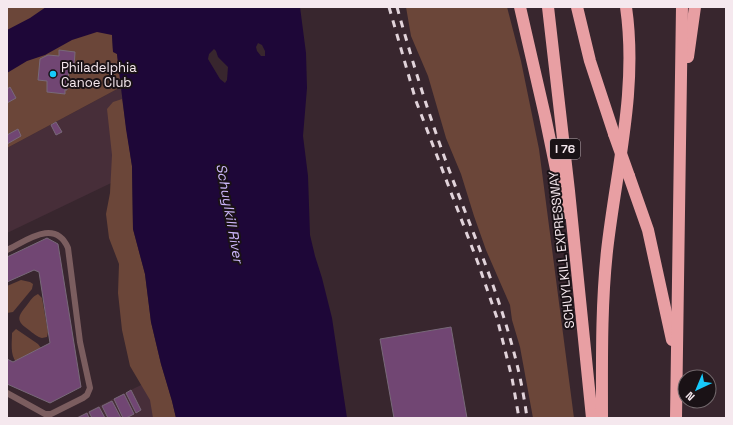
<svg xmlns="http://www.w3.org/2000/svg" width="733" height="425" viewBox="0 0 733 425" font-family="'Space Grotesk',sans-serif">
	<rect width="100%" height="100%" fill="#38262e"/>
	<g fill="#472e39">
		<polygon points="121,87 132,173 7,233 7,148"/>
		<polygon points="164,374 176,418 75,418 137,387"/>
	</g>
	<g fill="#6b4639">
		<polygon points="7,7 106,7 112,34 113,51 117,54 121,87 7,148"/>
		<polygon points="406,7 507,7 521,61 539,149 574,418 533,418 520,347 512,320 510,305 486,250 474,216 461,174 446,138 428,76 411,36"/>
		<polygon points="122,99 132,166 133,229 145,274 151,322 161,364 172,401 176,418 153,418 150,400 130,366 122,330 118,293 119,264 109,238 106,214 110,193 112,155 107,109 113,102"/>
		<polygon points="21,280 30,282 33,284 32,289 13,312 7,313 7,286"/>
		<path d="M38 294 42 298 48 332 47 337 42 338C37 337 33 333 29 330 16 321 17 317 27 305 30 301 33 296 38 294Z"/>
		<path d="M16 329 38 344 41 348 16 362C10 354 12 343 12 333Z"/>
	</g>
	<path fill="#1e0738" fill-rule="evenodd" d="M46 7H300L306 53 307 88 303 136 308 176 310 235 315 256 322 278 332 318 347 418H176L172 401 161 364 151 322 145 274 133 229 132 166 126 129 117 54 113 52 112 35 97 32 72 40 45 55 27 61 7 73V30L30 18ZM258 43 262 45 265 51V56H261L257 51 256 47ZM214 49 216 51 218 57 228 67 227 80 225 83 220 79 208 59 209 54Z"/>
	<g fill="#714673" stroke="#786979">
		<polygon points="59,50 75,52 74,68 69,68 67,90 65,90 65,94 47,92 47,81 38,80 40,59 48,55 59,56"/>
		<polygon points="10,87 16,98 7,103 7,89"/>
		<polygon points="56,122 62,132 56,135 51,125"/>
		<polygon points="18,129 21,136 7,144 7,135"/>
		<polygon points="47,238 58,244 81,387 50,403 7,384 7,359 13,362 50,343 39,272 34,270 7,282 7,257"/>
		<polygon points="451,327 467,418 394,418 380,339"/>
		<polygon points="131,390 141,410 136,413 126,393"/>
		<polygon points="124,394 134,414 126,418 123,418 114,399"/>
		<polygon points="112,401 121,418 108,418 102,406"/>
		<polygon points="99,407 105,418 92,418 89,412"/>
		<polygon points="87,413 89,418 77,418"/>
	</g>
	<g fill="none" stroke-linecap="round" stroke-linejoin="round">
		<path stroke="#7b5d5f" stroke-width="6" d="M7 250C26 241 55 218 68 248L80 342 90 388 87 395 83 398 51 414H45L7 393"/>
		<g stroke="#e89fa3" stroke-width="12">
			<polyline points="520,7 545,116 565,213"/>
			<polyline points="548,7 569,191 592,418"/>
			<polyline points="577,7 590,61 614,134"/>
			<polyline points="688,57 695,7"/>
			<polyline points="629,176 648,230 672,340"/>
			<path d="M602 418C602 362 601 307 607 251 616 170 638 90 626 7"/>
			<polyline points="676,418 682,7"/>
		</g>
		<g stroke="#e1d3da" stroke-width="3" stroke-dasharray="7 7" stroke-linecap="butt">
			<polyline points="389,7 416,101 478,263 497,318 512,378 519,418"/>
			<path d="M397 7C413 64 430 119 451 175 481 254 516 333 527 418"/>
		</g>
		<polyline stroke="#e89fa3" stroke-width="12" points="614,134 629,176"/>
	</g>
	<circle fill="#17cafb" stroke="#1a1216" stroke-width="1.5" cx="53" cy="74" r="4"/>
	<g text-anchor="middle" stroke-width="4" stroke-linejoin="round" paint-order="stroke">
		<rect fill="#1a1216" stroke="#b3a8ad" stroke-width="1" x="550" y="139" width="30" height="20" rx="3"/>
		<g font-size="12" font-weight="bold" fill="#f5e8ee">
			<text x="565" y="153">I 76</text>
		</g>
		<g font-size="13" fill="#f5e8ee" stroke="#1a1216" text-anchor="start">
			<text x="61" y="72">Philadelphia<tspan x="61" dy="15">Canoe Club</tspan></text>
		</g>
		<g font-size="13" fill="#f5e8ee" stroke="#1a1216">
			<text transform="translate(561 250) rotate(-96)" y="5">SCHUYLKILL EXPRESSWAY</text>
		</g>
		<g font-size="14" font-style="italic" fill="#cdb7fa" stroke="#1a1216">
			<text transform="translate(230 213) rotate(80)" y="5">Schuylkill River</text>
		</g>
	</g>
	<rect width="733" height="425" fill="none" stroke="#f5e8ee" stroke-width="16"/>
	<g transform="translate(697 389) rotate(224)"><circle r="19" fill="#1a1216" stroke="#72686c"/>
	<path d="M0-3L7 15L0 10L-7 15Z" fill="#17cafb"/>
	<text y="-6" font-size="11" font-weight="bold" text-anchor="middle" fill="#f5e8ee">N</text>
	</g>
</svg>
